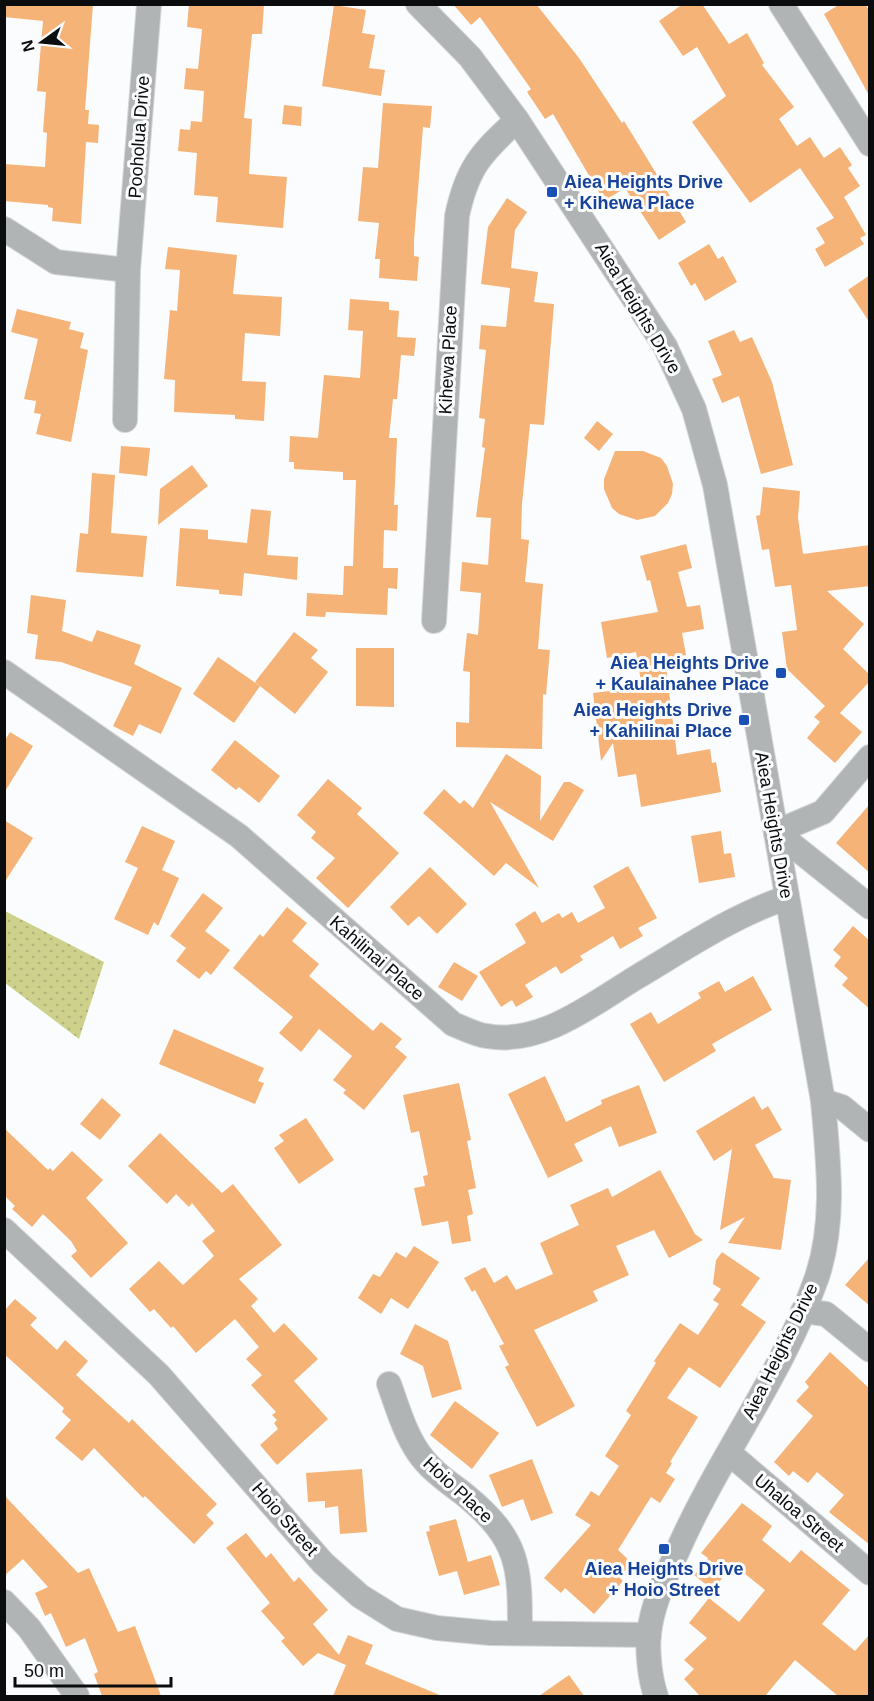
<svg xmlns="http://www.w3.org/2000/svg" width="874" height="1701" viewBox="0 0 874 1701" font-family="Arial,sans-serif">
	<defs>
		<pattern id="grass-dots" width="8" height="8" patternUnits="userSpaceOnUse" patternTransform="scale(1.5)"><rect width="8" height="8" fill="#ced18c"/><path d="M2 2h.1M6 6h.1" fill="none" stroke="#b0b278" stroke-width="1.8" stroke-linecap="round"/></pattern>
	</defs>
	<rect width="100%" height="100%" fill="#fafcfe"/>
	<polygon fill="url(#grass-dots)" points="5,911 104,962 79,1039 5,983"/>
	<g fill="#f5b377">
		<polygon points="4,4 93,4 85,110 89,110 88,124 99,125 98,143 86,142 81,224 52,221 53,208 48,207 48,205 4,201 4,164 45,167 47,133 43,132 46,92 37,91 43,21 4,17"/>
		<polygon points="189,4 264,4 262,34 252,34 244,118 252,119 249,174 287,177 283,228 216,222 218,197 194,195 197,153 178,151 180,129 190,130 191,121 202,122 204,91 184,89 186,68 198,69 202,29 187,27"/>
		<polygon points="453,4 536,4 579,58 622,123 624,121 686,222 659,240 625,188 604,201 553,114 545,119 527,92 531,89 480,17 471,25"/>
		<polygon points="683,4 702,4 729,44 747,33 764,63 762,65 794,107 779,119 797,146 810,137 824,158 840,147 852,165 848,168 860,186 844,197 866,235 860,238 864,244 825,267 815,249 825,243 816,228 834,218 800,168 750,203 692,122 726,96 697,47 683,56 659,21"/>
		<polygon points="840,4 865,4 870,12 870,97 824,14"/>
		<polygon points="334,5 366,10 362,33 375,35 369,68 385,70 381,96 322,86"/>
		<polygon points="383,103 432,106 430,128 423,127 414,240 414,256 419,257 417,281 379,278 380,259 375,259 379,223 358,221 363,167 378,168"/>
		<polygon points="284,105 302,107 301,126 282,124"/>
		<polygon points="507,198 527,212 515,230 511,268 538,272 534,302 554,304 544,425 530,424 522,504 521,539 529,540 525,582 543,584 538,649 550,650 546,695 543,694 542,749 456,747 456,722 469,723 470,672 463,671 467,633 478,635 481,593 460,591 462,562 488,565 491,518 476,517 485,448 482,447 485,419 479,418 486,350 479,349 481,325 506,327 510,288 481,284 488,227"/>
		<polygon points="709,244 718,259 723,256 737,282 705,301 695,283 691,286 678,263"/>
		<polygon points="168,247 237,255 233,294 282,297 280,336 245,333 242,381 266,382 264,421 235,419 235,415 174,412 175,380 164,379 170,310 177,311 180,270 165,269"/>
		<polygon points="870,275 870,323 848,290"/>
		<polygon points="350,299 389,302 389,310 399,311 397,337 416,338 414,356 401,355 397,399 393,399 389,438 397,438 394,505 398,505 397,531 384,530 383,568 398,568 397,589 388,588 387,615 326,612 325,617 306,616 307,593 343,595 344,566 353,566 356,480 343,480 343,472 294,469 294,462 289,462 290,436 318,438 324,375 360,378 363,331 348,330"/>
		<polygon points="17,309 71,322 69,329 84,333 80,348 88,350 71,442 36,434 41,414 34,413 36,401 24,399 38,339 11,332"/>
		<polygon points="734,330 740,342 752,337 772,382 793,465 761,474 739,396 722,403 712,379 722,375 708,341"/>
		<polygon points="597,421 613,434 599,451 584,438"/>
		<polygon points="121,446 150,448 147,476 119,473"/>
		<polygon points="615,451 643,451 661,458 667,466 673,484 672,494 668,503 655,516 637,520 619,514 612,508 604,489 604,479"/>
		<polygon points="192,465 208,486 158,525 160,489"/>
		<polygon points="92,473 115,475 111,533 147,536 143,577 76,572 80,533 88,534"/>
		<polygon points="763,487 800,491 798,518 803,554 870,545 870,586 827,591 864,624 843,649 870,675 870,681 840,713 862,732 835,763 807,738 820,722 814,717 825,706 787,669 782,632 797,630 791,585 775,587 769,549 762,550 756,516 760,515"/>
		<polygon points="251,509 271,511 267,555 298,557 297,580 244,573 242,596 219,594 219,590 176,586 180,528 208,530 208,539 247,543"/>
		<polygon points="686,544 692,568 678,572 687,607 700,605 704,629 682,633 686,655 665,659 677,755 710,749 712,763 716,762 721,792 641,807 636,774 618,777 613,743 601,761 593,693 642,687 636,652 607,658 601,622 658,612 650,580 647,581 640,556"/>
		<polygon points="31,595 66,600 62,631 92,642 97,630 141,645 134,664 182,688 161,734 139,724 133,736 113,726 132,687 61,662 35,659 38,635 27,633"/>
		<polygon points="294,632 318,650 311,658 328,672 295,714 255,682"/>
		<polygon points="356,648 394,648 394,707 356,706"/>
		<polygon points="218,657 260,686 234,723 193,694"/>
		<polygon points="10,732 33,746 4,793 4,742"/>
		<polygon points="235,740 280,776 259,803 239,787 236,790 211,770"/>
		<polygon points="506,754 541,776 540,821 564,782 570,782 584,790 553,841 490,802 539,888 506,863 494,876 423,813 444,789 460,804 464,800 473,808"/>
		<polygon points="328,779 362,808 357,814 399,853 348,908 316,878 335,858 311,838 316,832 297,815"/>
		<polygon points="870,804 870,873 836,843"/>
		<polygon points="4,820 33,838 4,883"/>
		<polygon points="142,826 175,841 162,870 179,878 158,926 154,922 148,935 114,919 138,868 125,862"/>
		<polygon points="721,831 724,854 731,853 735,877 699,883 691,836"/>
		<polygon points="628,866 657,918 638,928 643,936 620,949 613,936 580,956 583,960 561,974 556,966 525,985 533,997 516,1007 512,1000 501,1007 479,972 526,943 515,924 535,911 542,923 559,913 562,918 572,912 578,923 605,908 593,886"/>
		<polygon points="430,867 467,904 437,934 419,916 408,926 390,907"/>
		<polygon points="203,893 223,908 205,931 230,950 211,975 206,971 199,979 176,961 186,948 170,936"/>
		<polygon points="287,907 307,923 292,941 319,964 309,976 373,1031 381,1022 402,1039 395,1047 407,1057 364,1110 343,1093 346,1090 333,1080 352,1056 319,1029 301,1052 279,1033 293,1017 233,968 260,934 263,937"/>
		<polygon points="853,926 870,941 870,1009 842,985 848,978 834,966 841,957 833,950"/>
		<polygon points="454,962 478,976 462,1001 438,987"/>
		<polygon points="753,976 772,1010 712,1044 716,1051 664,1082 630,1024 651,1012 658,1024 701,998 698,993 719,981 725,992"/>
		<polygon points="174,1029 264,1068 258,1081 264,1083 255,1104 159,1064"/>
		<polygon points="545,1076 566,1122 602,1104 601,1100 639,1085 657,1133 619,1147 611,1126 574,1144 583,1161 548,1178 508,1094"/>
		<polygon points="459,1083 471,1140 467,1141 476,1188 468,1190 473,1214 467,1216 471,1241 452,1244 448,1221 422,1226 414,1188 425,1186 423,1176 428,1175 419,1131 411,1133 403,1095"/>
		<polygon points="754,1096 762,1110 768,1106 782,1130 755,1145 774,1178 791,1180 781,1250 728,1243 745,1217 720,1230 732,1149 714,1161 696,1131"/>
		<polygon points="102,1098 121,1115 100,1140 80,1124"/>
		<polygon points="306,1118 334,1160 299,1184 274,1148 284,1141 279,1135"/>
		<polygon points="4,1128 48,1170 50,1168 53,1171 72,1151 103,1180 86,1198 128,1243 91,1278 71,1256 77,1251 71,1241 43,1214 32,1227 12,1209 15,1206 4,1195"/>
		<polygon points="160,1133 222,1193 233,1184 282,1245 239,1279 258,1299 251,1306 274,1333 284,1323 318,1359 294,1381 328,1419 277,1465 260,1445 278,1429 274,1423 277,1420 272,1415 276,1412 251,1385 262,1375 246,1359 259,1347 235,1319 196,1353 173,1326 171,1328 154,1309 150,1312 129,1289 159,1261 183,1285 214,1256 202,1241 215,1231 192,1203 189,1207 176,1194 167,1204 128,1166"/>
		<polygon points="660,1170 695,1234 703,1240 669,1258 654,1230 616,1246 629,1275 593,1291 598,1301 534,1330 575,1406 537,1427 505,1367 509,1365 499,1346 504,1344 475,1290 472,1292 464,1278 485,1267 494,1283 507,1275 516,1290 553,1274 540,1243 579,1225 570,1205 608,1188 612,1197"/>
		<polygon points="414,1246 439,1262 408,1309 391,1298 381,1314 358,1298 373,1274 380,1277 396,1252 406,1258"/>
		<polygon points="722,1252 760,1278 741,1305 766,1322 720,1388 689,1367 667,1398 698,1417 670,1462 672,1463 666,1473 675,1479 660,1503 651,1497 618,1550 632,1563 619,1577 623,1581 594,1614 565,1588 561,1593 544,1578 591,1525 575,1515 591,1491 599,1496 619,1466 605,1456 631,1415 626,1411 656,1363 654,1361 680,1323 698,1335 719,1304 713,1300 721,1289 713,1284 716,1260"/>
		<polygon points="870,1257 870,1306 845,1285"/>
		<polygon points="15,1299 37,1318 30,1325 57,1350 65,1340 88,1361 76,1375 129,1423 132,1419 217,1504 206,1515 214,1523 194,1544 145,1496 143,1498 94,1448 82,1461 55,1438 71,1420 62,1412 64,1408 4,1354 4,1311"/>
		<polygon points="415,1324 448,1341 462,1389 432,1398 423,1366 400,1354"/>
		<polygon points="830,1352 870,1389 870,1545 829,1512 844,1495 817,1472 808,1483 793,1471 789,1476 774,1462 813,1416 796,1401 809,1387 805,1382"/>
		<polygon points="455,1401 499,1433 472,1469 430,1435"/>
		<polygon points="532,1459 553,1513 531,1521 523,1499 502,1507 489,1475"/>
		<polygon points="362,1469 367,1532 340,1534 338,1506 325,1508 325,1501 308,1502 306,1473"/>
		<polygon points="4,1495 78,1573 89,1568 118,1632 135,1626 161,1696 102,1696 94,1674 98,1672 85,1638 66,1647 51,1613 45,1616 35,1593 48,1587 23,1559 4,1576"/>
		<polygon points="742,1503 772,1526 762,1540 790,1563 801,1550 850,1590 822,1624 855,1651 870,1634 870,1696 838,1696 795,1660 765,1696 700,1696 684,1679 694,1669 684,1660 707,1638 689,1623 709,1598 739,1622 765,1590 733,1564 713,1590 694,1575 708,1558 701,1553"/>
		<polygon points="456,1519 468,1562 491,1555 500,1585 464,1595 457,1571 439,1576 426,1532 430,1531 429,1526"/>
		<polygon points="246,1533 266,1558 271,1553 294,1582 299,1577 328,1610 313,1624 339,1655 348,1635 373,1645 365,1664 442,1696 333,1696 346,1665 318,1653 303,1666 281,1641 285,1638 261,1611 270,1603 226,1548"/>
		<polygon points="569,1675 584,1696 539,1696"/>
	</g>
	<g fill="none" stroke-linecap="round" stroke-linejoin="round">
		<defs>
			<g id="minor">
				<path d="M418 4 470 57 517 120 665 346 694 409 715 485 823 1101C828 1159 836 1220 817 1277 783 1374 718 1458 677 1552 665 1578 652 1605 649 1634 647 1652 650 1679 656 1696"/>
				<polyline points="781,4 870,144"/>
				<polyline points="4,229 56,262 128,270 125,420"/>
				<polyline points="128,270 149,4"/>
				<path d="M434 621 457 216C467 168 481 153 517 120"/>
				<path d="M4 672 239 836 453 1024C463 1028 476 1035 487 1036 541 1046 594 1003 637 977 684 949 734 915 786 898"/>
				<polyline points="776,832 823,812 870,757"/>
				<polyline points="776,832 870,907"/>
				<polyline points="823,1101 842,1107 870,1130"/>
				<polyline points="4,1230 159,1375 323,1563 360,1596 397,1619 437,1628 490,1633 649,1635"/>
				<polyline points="803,1311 826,1314 870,1350"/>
				<path d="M389 1384C397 1406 404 1431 418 1452 430 1470 448 1482 465 1495 520 1540 520 1567 520 1633"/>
				<polyline points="729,1453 870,1573"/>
				<polyline points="4,1602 29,1628 77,1696"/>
			</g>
		</defs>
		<use href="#minor" stroke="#d4d6d8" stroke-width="26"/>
		<use href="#minor" stroke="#b1b4b4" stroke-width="24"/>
	</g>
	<g fill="#1a4fb4" stroke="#fafcfe" stroke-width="2">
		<rect x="546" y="186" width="12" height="12" rx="3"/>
		<rect x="775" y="667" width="12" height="12" rx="3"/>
		<rect x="738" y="714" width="12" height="12" rx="3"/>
		<rect x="658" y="1543" width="12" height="12" rx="3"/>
	</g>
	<g text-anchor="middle" stroke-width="6" stroke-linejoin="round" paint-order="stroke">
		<g font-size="18" fill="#0a0c0e" stroke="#fafcfe">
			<text transform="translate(139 137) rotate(-86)" y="6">Pooholua Drive</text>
			<text transform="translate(638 308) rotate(59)" y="6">Aiea Heights Drive</text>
			<text transform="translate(448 360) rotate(-87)" y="6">Kihewa Place</text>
			<text transform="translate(774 825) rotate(80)" y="6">Aiea Heights Drive</text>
			<text transform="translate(377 958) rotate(41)" y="6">Kahilinai Place</text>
			<text transform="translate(780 1351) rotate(-64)" y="6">Aiea Heights Drive</text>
			<text transform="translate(458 1490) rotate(43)" y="6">Hoio Place</text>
			<text transform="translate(799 1513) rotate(40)" y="6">Uhaloa Street</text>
			<text transform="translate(285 1519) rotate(49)" y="6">Hoio Street</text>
		</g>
		<g font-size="18" font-weight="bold" fill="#164399" stroke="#fafcfe" text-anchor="end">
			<text x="564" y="188" text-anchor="start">Aiea Heights Drive<tspan x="564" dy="21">+ Kihewa Place</tspan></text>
			<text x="769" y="669">Aiea Heights Drive<tspan x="769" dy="21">+ Kaulainahee Place</tspan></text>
			<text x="732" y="716">Aiea Heights Drive<tspan x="732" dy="21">+ Kahilinai Place</tspan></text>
			<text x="664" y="1575" text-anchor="middle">Aiea Heights Drive<tspan x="664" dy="21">+ Hoio Street</tspan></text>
		</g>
	</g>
	<rect width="874" height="1701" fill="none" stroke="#0a0c0e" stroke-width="12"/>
	<g transform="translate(42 42) rotate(255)" stroke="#fafcfe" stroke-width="4.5" paint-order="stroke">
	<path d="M0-4.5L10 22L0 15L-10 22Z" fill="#0a0c0e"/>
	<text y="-9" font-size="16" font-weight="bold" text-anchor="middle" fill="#0a0c0e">N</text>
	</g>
	<path d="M15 1677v9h156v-9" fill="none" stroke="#0a0c0e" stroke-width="3"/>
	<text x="24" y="1677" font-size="18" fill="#0a0c0e" stroke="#fafcfe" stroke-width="4.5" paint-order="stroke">50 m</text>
</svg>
